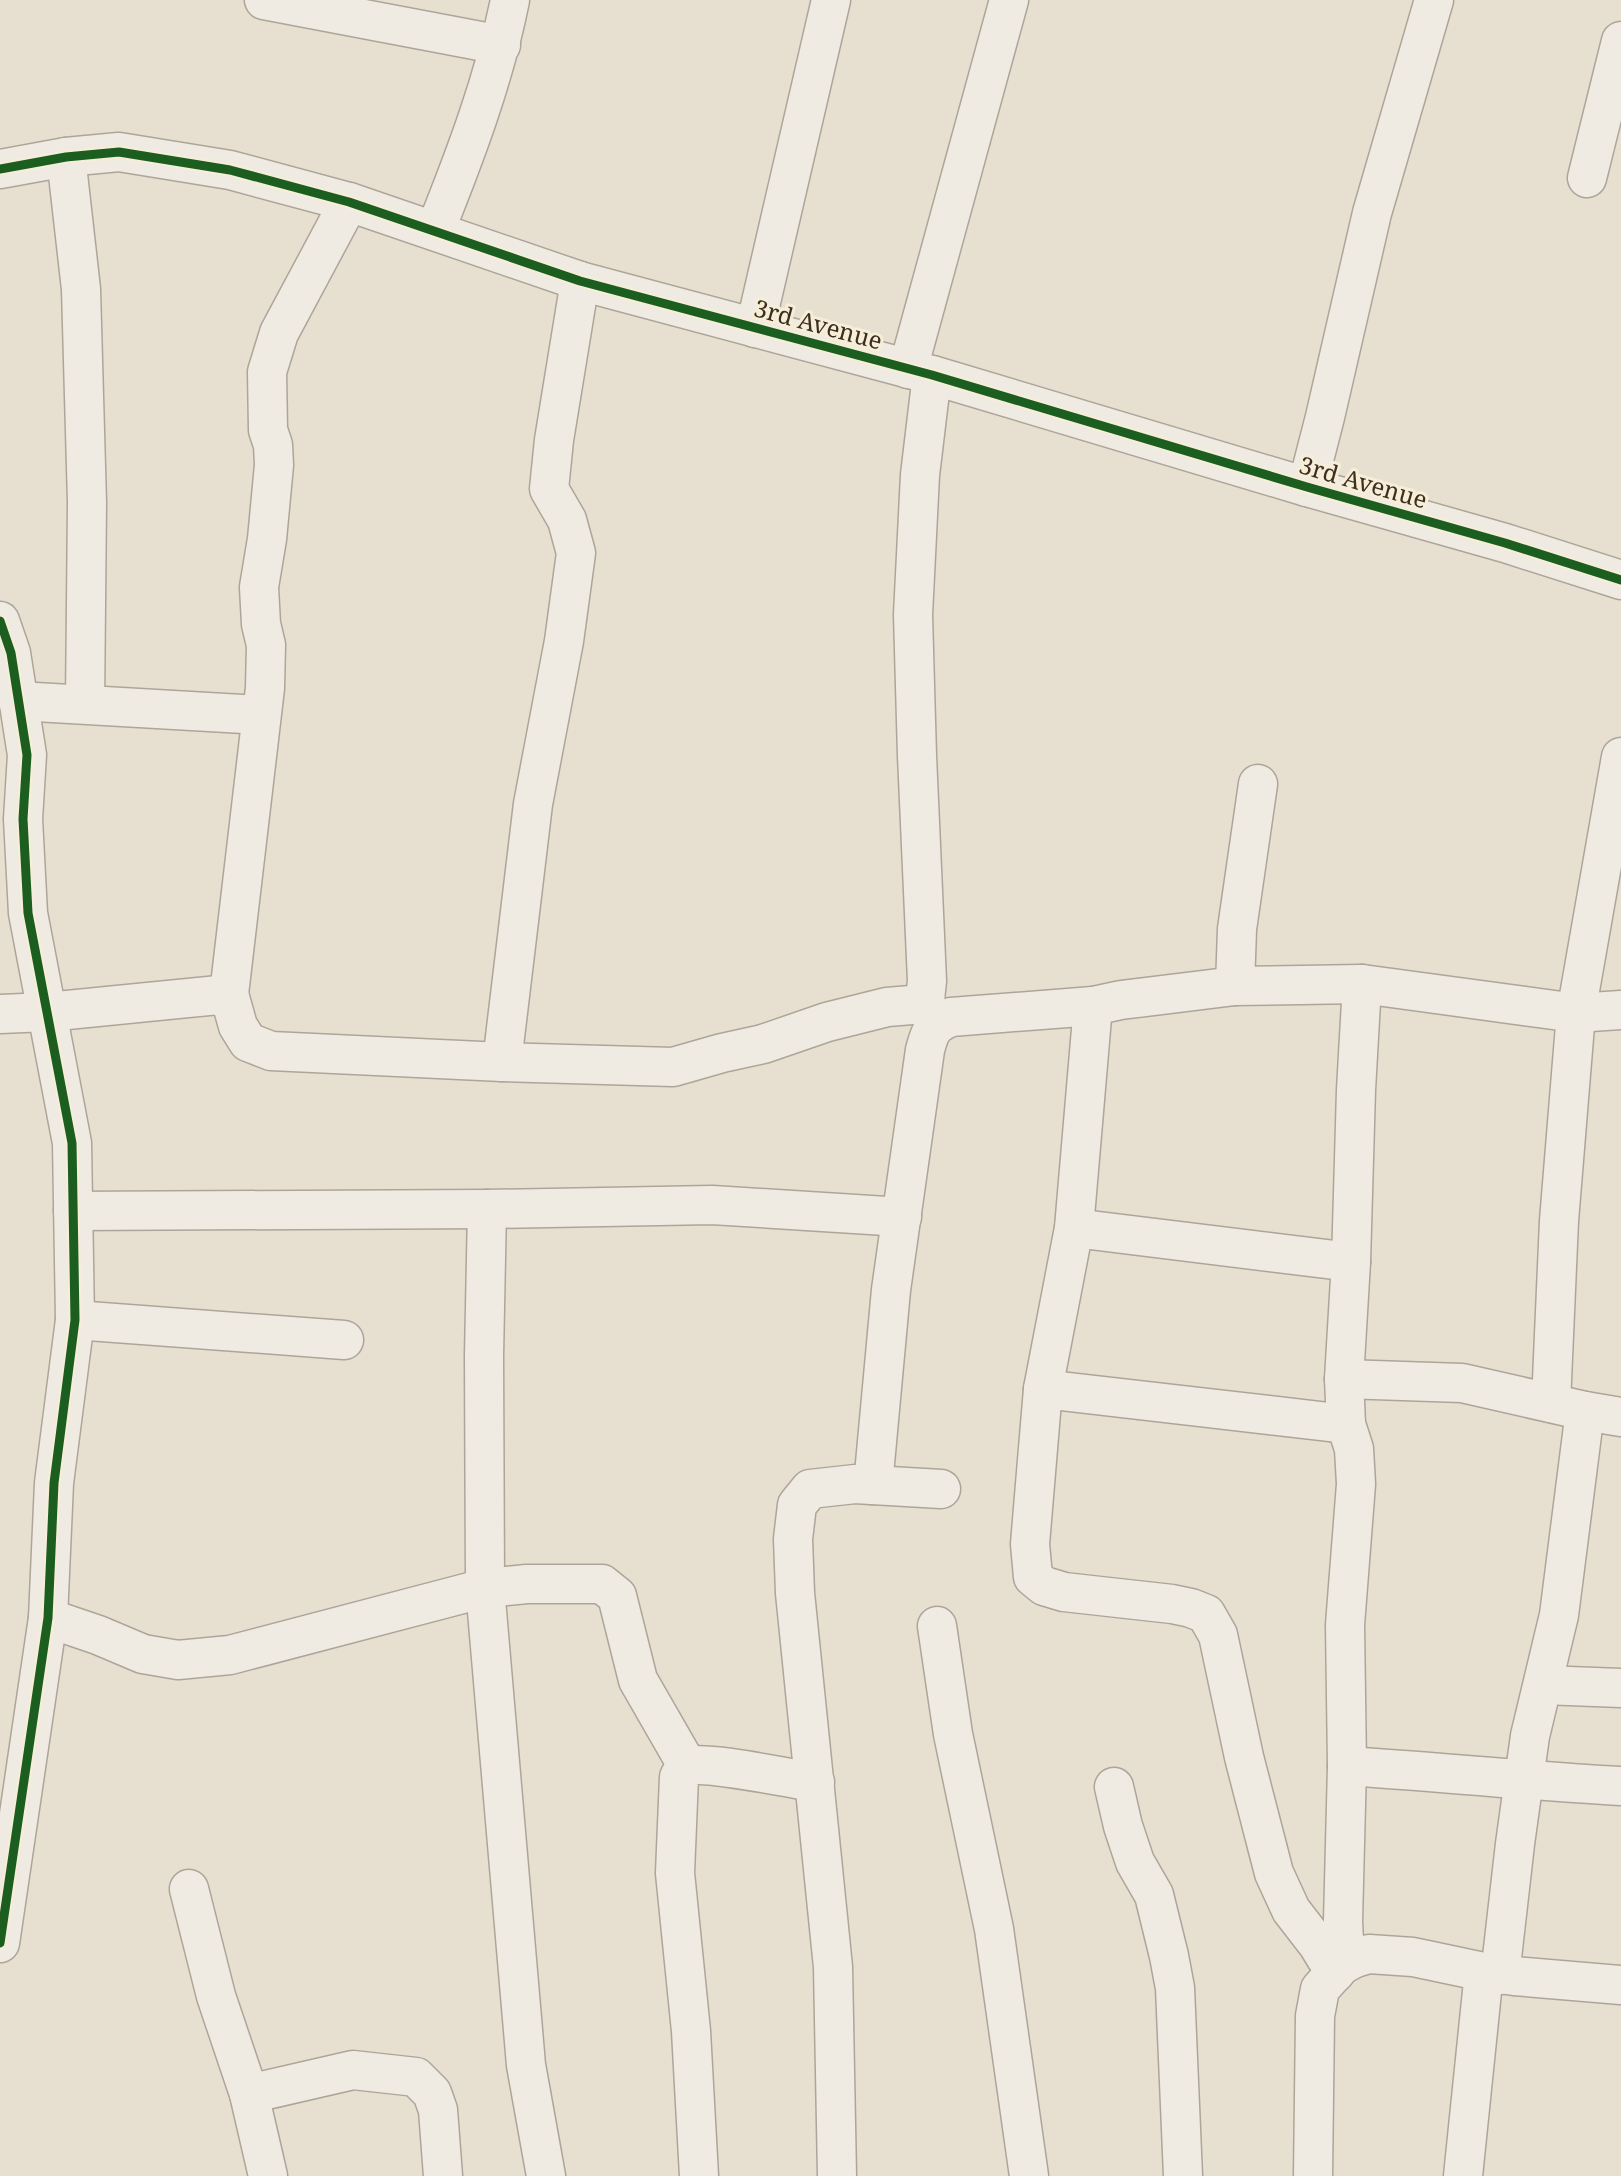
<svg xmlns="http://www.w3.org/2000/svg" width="1621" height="2176" viewBox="0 0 1621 2176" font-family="'Noto Serif',serif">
	<rect width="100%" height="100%" fill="#e7e0d1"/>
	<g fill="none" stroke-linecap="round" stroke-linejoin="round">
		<defs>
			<g id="minor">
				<polyline points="264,0 501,45"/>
				<polyline points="66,157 81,289 87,503 85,704"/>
				<polyline points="0,169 66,157 119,152 230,170 349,202 580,281 932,375 1307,487 1505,543 1621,580"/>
				<polyline points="1587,178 1621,41"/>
				<path d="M435 231C465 156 494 80 510 0"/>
				<polyline points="755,328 831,0"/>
				<polyline points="908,369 1009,0"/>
				<path d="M932 375 920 475 913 615 917 756 927 981C925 1001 922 1007 938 1022"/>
				<polyline points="1307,487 1325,417 1372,213 1434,0"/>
				<polyline points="0,621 11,653 27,755 23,819 28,913 72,1143 75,1320 54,1483 48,1618 0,1943"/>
				<polyline points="18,701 261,715"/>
				<polyline points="1235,986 1237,929 1258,784"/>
				<polyline points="229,994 265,688 266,645 261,624 259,587 267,539 274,465 273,445 268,430 267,372 279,333 349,202"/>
				<polyline points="1093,1006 1074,1228 1043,1389 1030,1544 1033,1577 1044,1586 1064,1592 1172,1604 1191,1608 1206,1614 1218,1635 1244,1757 1274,1873 1291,1910 1318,1945 1335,1973"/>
				<polyline points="0,1014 47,1012 229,994 238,1026 248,1042 271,1051 502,1062 673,1067 722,1053 763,1044 827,1022 887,1007 924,1004"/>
				<polyline points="502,1062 533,804 564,641 576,553 567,520 549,489 554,440 580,281"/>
				<polyline points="487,1209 484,1356 485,1588 526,2065 546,2176"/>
				<polyline points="73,1211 487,1209 712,1205 902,1217"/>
				<polyline points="1074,1228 1351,1262"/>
				<polyline points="75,1320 344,1340"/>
				<polyline points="1344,1379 1462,1383 1585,1411 1621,1417"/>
				<polyline points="1043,1389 1346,1424"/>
				<polyline points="1551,1403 1559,1221 1576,1013 1621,757"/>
				<path d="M873 1485 891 1290 925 1050C930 1031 932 1025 951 1017L1093 1006 1121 1000 1235 986 1362 984 1576 1013 1621 1010"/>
				<polyline points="48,1618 98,1635 143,1654 178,1660 230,1655 485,1588 527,1584 602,1584 617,1596 638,1680 688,1767"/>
				<polyline points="937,1626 953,1734 994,1929 1029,2176"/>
				<polyline points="1543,1685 1621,1688"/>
				<path d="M1347 1766C1438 1772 1529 1781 1621 1786"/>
				<polyline points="1114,1787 1123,1826 1135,1862 1154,1895 1169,1956 1175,1988 1183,2176"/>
				<polyline points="189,1889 216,1996 249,2094 268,2176"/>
				<polyline points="1355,1958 1344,1941 1343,1921 1347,1766 1345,1625 1356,1484 1354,1449 1346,1424 1344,1379 1351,1262 1356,1090 1362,984"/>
				<polyline points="1500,1975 1515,1844 1530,1736 1559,1615 1585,1411"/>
				<polyline points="249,2094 353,2070 416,2077 432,2093 438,2110 443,2176"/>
				<path d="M699 2176 691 2031 675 1873 679 1777C682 1772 684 1768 690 1766 708 1761 792 1779 815 1782"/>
				<polyline points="837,2176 833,1967 795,1593 793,1539 797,1505 810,1489 855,1484 941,1489"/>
				<polyline points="1313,2176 1315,2016 1320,1989 1342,1965 1355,1958 1369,1954 1413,1957 1484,1972"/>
				<polyline points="1463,2176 1484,1972 1514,1976 1621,1985"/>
			</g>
		</defs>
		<use href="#minor" stroke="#ada599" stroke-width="41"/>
		<use href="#minor" stroke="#efebe3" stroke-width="38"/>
		<defs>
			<g id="cycleway">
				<polyline points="0,169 66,157 119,152 230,170 349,202 580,281 932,375 1307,487 1505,543 1621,580"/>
				<polyline points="0,621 11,653 27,755 23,819 28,913 72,1143 75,1320 54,1483 48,1618 0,1943"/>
			</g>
		</defs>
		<use href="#cycleway" stroke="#f7eed8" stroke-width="13"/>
		<use href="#cycleway" stroke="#1b5e20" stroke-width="9"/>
	</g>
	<g text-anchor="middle" stroke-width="6" stroke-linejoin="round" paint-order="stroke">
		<g font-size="24" fill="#3d2e20" stroke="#f7eed8">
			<text transform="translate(818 325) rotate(15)" y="8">3rd Avenue</text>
			<text transform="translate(1363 483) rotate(16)" y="8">3rd Avenue</text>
		</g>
	</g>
</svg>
